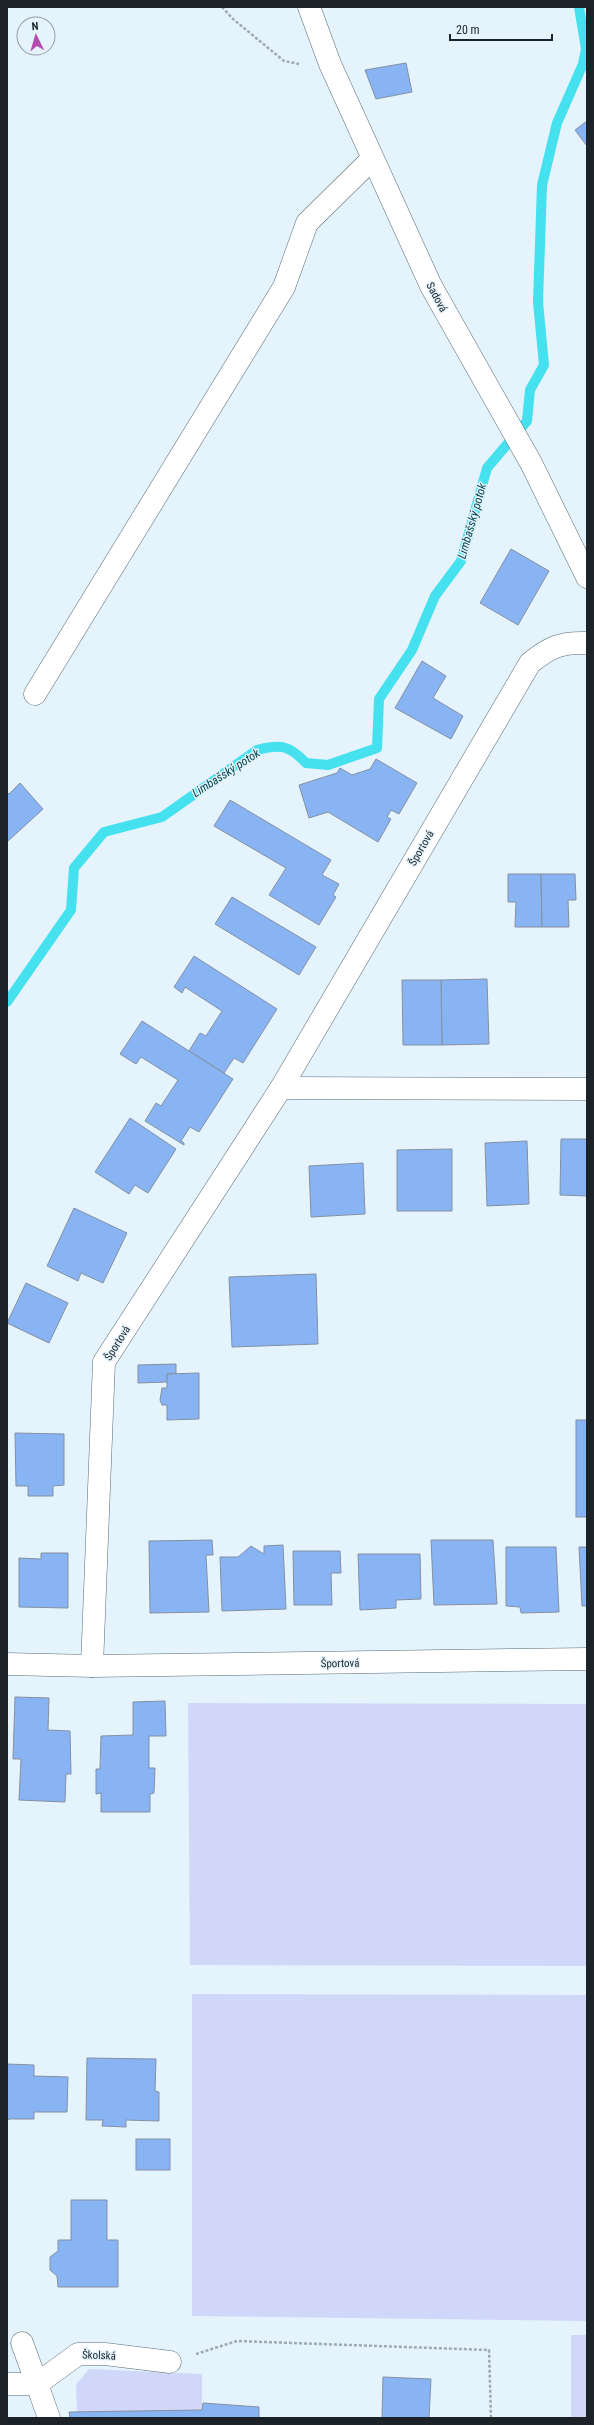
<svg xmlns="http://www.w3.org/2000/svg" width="594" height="2425" viewBox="0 0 594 2425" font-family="'Roboto Condensed',sans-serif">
	<rect width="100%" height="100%" fill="#e5f3fc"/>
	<g fill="#d0d7f9">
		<polygon points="188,1703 587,1704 587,1966 190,1965"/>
		<polygon points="192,1994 587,1995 587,2321 192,2316"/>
		<rect x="571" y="2335" width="16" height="83"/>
		<polygon points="89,2369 202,2374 202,2410 77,2412 76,2385"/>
	</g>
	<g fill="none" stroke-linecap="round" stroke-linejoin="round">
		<path stroke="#45e1ee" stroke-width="10" d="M7 1002 71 910 74 868 104 832 162 817 257 750C281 744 289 745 306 763L328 765 377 748 379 699 412 650 435 596 461 561 487 468 527 421 530 390 544 365 538 302 542 185 557 123 583 64 586 49 579 7"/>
	</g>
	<g fill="#89b4f3" stroke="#8390a3">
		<polygon points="406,63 412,92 376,99 365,70"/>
		<polygon points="587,121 587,146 575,130"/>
		<polygon points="511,549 549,571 518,625 480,603"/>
		<polygon points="422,661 446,676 433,698 463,716 451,739 395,708"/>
		<polygon points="376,759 417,783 399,814 391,810 387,817 391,819 378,842 328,812 309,818 299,785 337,773 340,768 352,775 370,769"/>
		<polygon points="20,783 43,809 7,842 7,792 9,794"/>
		<polygon points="230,800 331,860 322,875 339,884 333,895 336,897 319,925 269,895 286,868 214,826"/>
		<polygon points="508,874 541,874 542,927 515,927 516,902 508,902"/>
		<polygon points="541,874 575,874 576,900 568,900 569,927 542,927"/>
		<polygon points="232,897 316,947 299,975 215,924"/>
		<polygon points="194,956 277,1009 243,1063 234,1058 224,1073 189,1051 200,1033 206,1036 222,1011 185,987 182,993 174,987"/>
		<polygon points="487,979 489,1044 442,1045 441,980"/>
		<polygon points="402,980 441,980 442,1045 403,1045"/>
		<polygon points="142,1021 233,1079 199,1132 190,1127 181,1141 184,1143 184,1145 145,1121 156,1103 161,1106 178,1080 141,1057 136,1064 120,1054"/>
		<polygon points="130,1118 176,1149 148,1193 135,1185 129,1194 95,1172"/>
		<polygon points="561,1139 587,1139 587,1196 560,1195"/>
		<polygon points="527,1141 529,1204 487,1206 485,1143"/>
		<polygon points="452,1149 452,1211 397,1211 397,1150"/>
		<polygon points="363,1163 365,1214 311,1217 309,1166"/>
		<polygon points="74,1208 127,1233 103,1283 81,1273 78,1281 47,1266"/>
		<polygon points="316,1274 318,1344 232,1347 229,1277"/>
		<polygon points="26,1283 68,1303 49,1343 7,1323"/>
		<polygon points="176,1364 176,1374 167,1374 167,1382 138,1383 138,1365"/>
		<polygon points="199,1373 199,1419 167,1420 167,1405 162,1405 160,1400 162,1388 167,1388 167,1374"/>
		<rect x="576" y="1420" width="11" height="97"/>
		<polygon points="15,1433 64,1434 64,1485 53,1486 53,1496 28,1496 28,1486 16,1486"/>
		<polygon points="212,1540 213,1555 206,1555 209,1612 150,1613 149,1541"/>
		<polygon points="431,1540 493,1540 497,1604 434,1605"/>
		<polygon points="283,1545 286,1609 222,1611 220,1557 238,1557 251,1546 264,1554 264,1546"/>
		<polygon points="506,1547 556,1547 559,1612 521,1613 520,1607 506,1606"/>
		<polygon points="579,1547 587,1547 587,1606 582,1606"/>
		<polygon points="293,1551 340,1551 341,1573 331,1573 332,1605 294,1605"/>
		<polygon points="41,1553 68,1553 68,1608 19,1607 19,1558 41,1559"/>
		<polygon points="358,1554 420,1554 421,1599 396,1600 396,1608 360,1610"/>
		<polygon points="15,1697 49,1698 48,1730 70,1731 71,1774 66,1774 65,1802 19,1800 21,1759 13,1759"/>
		<polygon points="165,1701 166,1736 149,1736 149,1768 155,1768 154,1793 150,1794 150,1812 101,1812 101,1793 96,1794 96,1769 100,1769 101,1736 133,1735 133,1702"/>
		<polygon points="87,2058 156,2059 155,2091 159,2092 159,2121 126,2120 126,2127 102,2126 103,2120 86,2120"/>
		<polygon points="7,2064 34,2065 34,2076 68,2077 67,2112 34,2112 34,2119 9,2119 7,2121"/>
		<rect x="136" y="2139" width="34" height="31"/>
		<polygon points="71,2200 107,2200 107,2240 118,2240 118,2287 58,2287 57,2276 50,2270 50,2257 58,2251 58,2240 71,2240"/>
		<polygon points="383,2377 431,2379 429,2418 382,2418"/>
		<polygon points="203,2403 259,2407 259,2418 70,2418 69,2412 202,2410"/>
	</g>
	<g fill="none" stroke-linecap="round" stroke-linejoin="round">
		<defs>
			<g id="minor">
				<polyline points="309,7 330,64 431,286 531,463 587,577"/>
				<polyline points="35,694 284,287 307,223 372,159"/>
				<polyline points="281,1088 587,1089"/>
				<polyline points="7,1664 92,1666 587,1659"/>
				<path d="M92 1666 104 1362 281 1088 530 663C550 647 561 642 587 643"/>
				<polyline points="22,2343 37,2384 78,2354 105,2354 170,2362"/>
				<polyline points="7,2384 37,2384 49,2418"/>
			</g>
		</defs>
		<use href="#minor" stroke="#576b78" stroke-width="23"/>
		<g stroke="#9eaab2" stroke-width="2.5" stroke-dasharray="3 2" stroke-linecap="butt">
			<polyline points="222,7 233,19 284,61 299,64"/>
			<polyline points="196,2354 237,2341 489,2350 491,2418"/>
		</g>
		<use href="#minor" stroke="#fff" stroke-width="22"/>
	</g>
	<g text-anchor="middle" stroke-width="3" stroke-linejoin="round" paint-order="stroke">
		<g font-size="11" fill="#1b2329" stroke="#e5f3fc">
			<text transform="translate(437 297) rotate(62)" y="4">Sadová</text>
			<text transform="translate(421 848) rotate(-60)" y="4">Športová</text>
			<text transform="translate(117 1343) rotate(-58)" y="4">Športová</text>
			<text transform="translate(340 1663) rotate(-1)" y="4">Športová</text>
			<text transform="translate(99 2355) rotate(2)" y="4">Školská</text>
		</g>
		<g font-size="12" font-style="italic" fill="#00474c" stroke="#e5f3fc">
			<text transform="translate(472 521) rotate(-74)" y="4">Limbašský potok</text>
			<text transform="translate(226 773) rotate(-33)" y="4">Limbašský potok</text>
		</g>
	</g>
	<rect width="594" height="2425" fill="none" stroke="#1b2329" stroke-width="16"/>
	<g transform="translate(36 36) rotate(355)"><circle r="19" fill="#e5f3fc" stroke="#94a0a8"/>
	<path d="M0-3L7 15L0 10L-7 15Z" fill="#b44bae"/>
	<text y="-6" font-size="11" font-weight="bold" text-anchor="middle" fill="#1b2329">N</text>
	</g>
	<path d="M450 34v6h102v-6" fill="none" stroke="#1b2329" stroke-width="2"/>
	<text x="456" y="34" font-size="12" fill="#1b2329" stroke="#e5f3fc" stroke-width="3" paint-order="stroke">20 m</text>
</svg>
